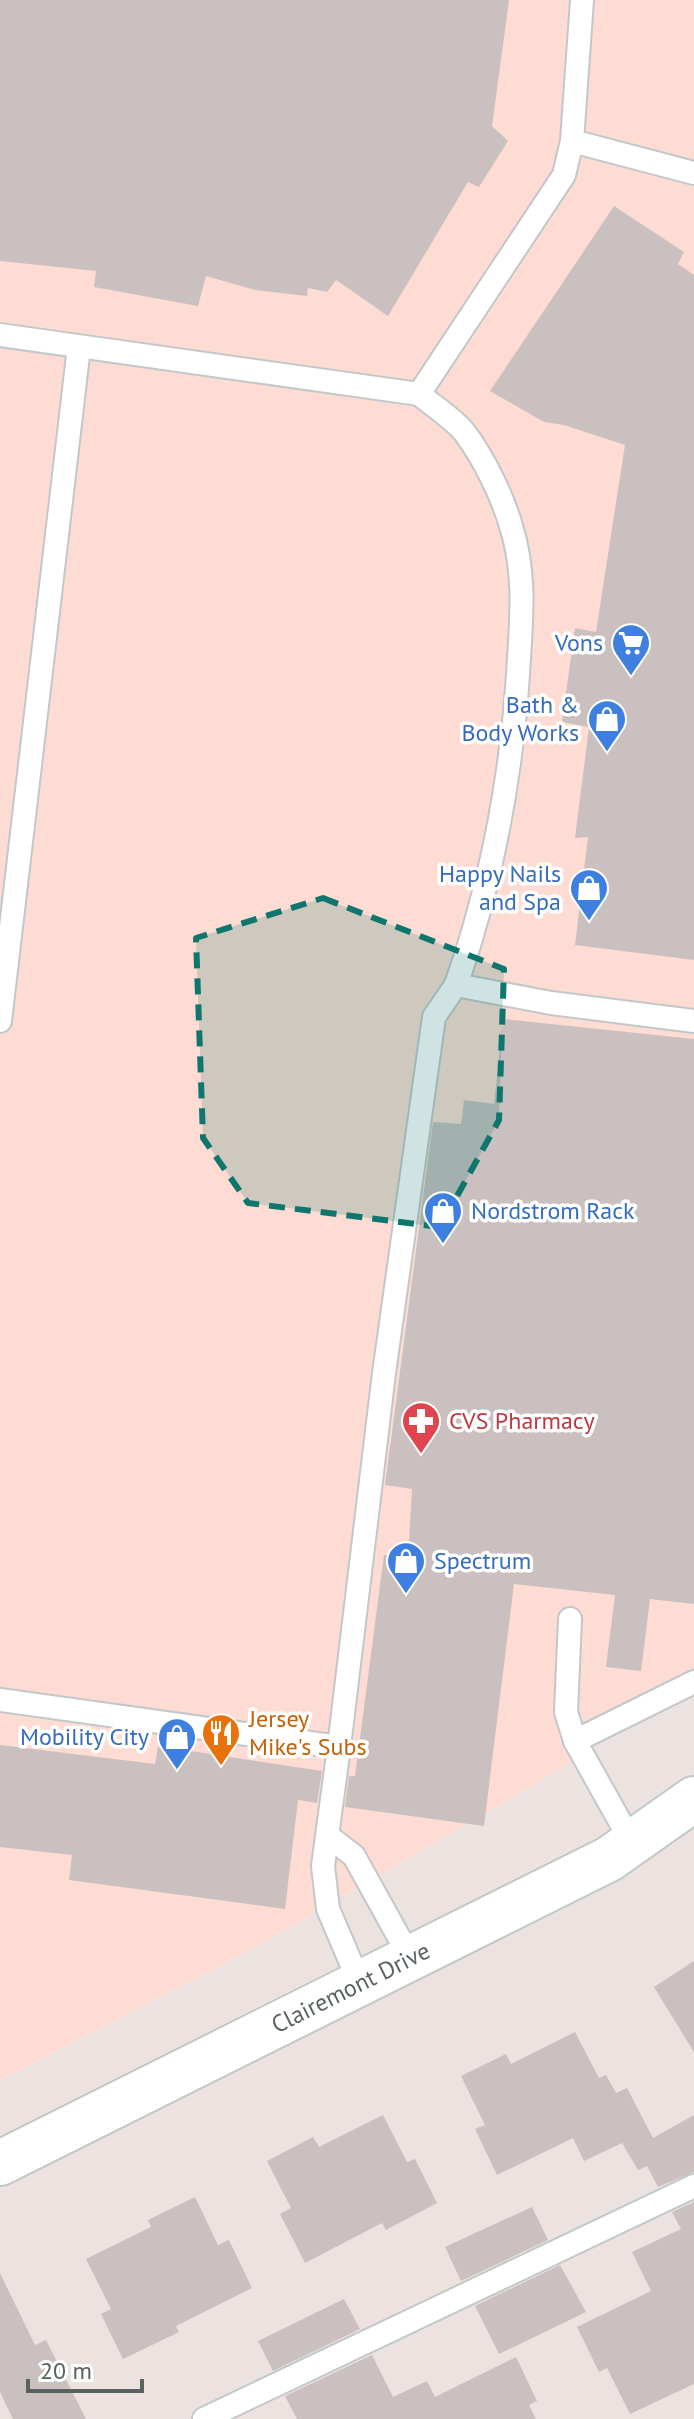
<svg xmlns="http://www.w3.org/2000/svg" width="694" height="2419" viewBox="0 0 694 2419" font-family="'PT Sans',sans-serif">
	<rect width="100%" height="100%" fill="#ece2e0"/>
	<polygon fill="#fedcd3" points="0,0 694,0 694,1686 534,1785 249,1951 0,2080"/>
	<g fill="#c9c0bf">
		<polygon points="0,0 509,0 492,126 508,141 479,187 468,182 388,316 336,280 327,292 308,288 307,296 255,290 206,276 198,306 94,287 96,271 0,261"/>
		<polygon points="614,206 684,252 678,264 694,275 694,960 575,945 588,837 575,838 589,727 562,722 575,628 596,632 625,445 564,425 544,422 490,391"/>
		<polygon points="503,1019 694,1039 694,1604 650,1599 641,1671 606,1667 615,1595 514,1584 484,1826 345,1807 349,1776 355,1776 384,1555 408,1559 412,1489 385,1485 433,1122 461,1124 464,1100 494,1104"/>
		<polygon points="0,1745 155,1764 158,1746 322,1771 317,1803 298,1800 285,1909 69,1880 72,1855 0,1847"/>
		<polygon points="694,1961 694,2052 654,1987"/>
		<polygon points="575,2032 599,2078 606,2075 616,2093 627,2088 653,2138 694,2115 694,2172 658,2187 647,2166 638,2170 622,2143 584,2161 573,2138 497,2175 475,2129 485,2125 461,2076 506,2054 511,2064"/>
		<polygon points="383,2115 407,2162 415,2159 437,2203 386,2230 382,2223 305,2263 280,2214 291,2208 267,2161 313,2137 319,2147"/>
		<polygon points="195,2197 218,2245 229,2240 252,2288 176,2326 179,2332 123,2359 101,2314 111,2309 86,2259 151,2227 148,2220"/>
		<polygon points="694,2202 694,2384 630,2414 607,2368 599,2372 577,2327 651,2291 632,2252 681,2229 672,2212"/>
		<polygon points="532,2207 548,2240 461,2281 445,2247"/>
		<polygon points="560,2265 586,2312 499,2354 475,2306"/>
		<polygon points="0,2273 35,2345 46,2340 86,2419 13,2419 0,2392"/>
		<polygon points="344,2299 360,2329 273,2371 258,2341"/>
		<polygon points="372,2355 393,2397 427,2381 435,2397 516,2357 537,2401 529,2405 536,2419 297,2419 285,2396"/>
	</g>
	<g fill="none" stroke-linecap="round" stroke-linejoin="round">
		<defs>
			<g id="lane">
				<polyline points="582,0 572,141 694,173"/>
				<polyline points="0,335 419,394 564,175 572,141"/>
				<path d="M419 394C433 406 453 418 465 433 484 459 502 495 511 526 525 570 522 612 519 658 513 769 493 879 456 985L551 1003 694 1021"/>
				<polyline points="0,1021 79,347"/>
				<polyline points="570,1619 566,1712 575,1741"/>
				<polyline points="0,1700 339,1747 323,1866 328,1909 360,1984"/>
				<polyline points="339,1747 384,1373 434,1017 456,985"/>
				<polyline points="328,1836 354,1856 411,1959"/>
				<polyline points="632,1843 575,1741 694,1682"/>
				<polyline points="204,2419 694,2186"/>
			</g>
			<g id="secondary">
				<path id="s1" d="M0 2163 609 1859 694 1799"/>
			</g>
		</defs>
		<use href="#lane" stroke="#c2c8c9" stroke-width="26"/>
		<use href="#secondary" stroke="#c0c8c8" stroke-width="48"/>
		<use href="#lane" stroke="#fff" stroke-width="22"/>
		<use href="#secondary" stroke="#fff" stroke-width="44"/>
	</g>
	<path fill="#0f766e" fill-opacity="0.2" stroke="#0f766e" stroke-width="6" stroke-dasharray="16 10" stroke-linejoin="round" d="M323 898 504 969 499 1120 440 1227 248 1203 203 1138 196 938Z"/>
	<defs>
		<symbol id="supermarket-pin" viewBox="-11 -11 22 30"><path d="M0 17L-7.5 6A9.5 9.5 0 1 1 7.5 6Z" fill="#3f7fe0" stroke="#fff"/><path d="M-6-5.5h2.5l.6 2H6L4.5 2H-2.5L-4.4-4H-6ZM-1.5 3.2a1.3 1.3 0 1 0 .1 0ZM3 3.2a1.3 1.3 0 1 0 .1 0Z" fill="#fff"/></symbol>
		<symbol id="shop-pin" viewBox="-11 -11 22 30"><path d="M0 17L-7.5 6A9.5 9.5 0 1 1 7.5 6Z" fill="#3f7fe0" stroke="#fff"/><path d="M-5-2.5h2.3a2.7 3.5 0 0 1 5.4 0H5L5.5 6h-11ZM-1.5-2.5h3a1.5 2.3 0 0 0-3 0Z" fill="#fff"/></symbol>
		<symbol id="pharmacy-pin" viewBox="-11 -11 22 30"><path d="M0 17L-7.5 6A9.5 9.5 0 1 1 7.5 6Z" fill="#e0444e" stroke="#fff"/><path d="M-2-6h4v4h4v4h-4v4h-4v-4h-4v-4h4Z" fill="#fff"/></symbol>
		<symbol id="restaurant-pin" viewBox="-11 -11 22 30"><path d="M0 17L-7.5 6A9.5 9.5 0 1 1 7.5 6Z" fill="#e8710a" stroke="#fff"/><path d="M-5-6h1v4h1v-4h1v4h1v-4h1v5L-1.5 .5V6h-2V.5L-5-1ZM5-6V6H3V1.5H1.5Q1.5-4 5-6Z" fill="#fff"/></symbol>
	</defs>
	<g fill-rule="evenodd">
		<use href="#supermarket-pin" x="609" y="621" width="44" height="60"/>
		<use href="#shop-pin" x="585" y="697" width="44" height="60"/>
		<use href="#shop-pin" x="567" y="866" width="44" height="60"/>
		<use href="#shop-pin" x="421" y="1189" width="44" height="60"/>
		<use href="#pharmacy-pin" x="399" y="1399" width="44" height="60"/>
		<use href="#shop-pin" x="384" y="1539" width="44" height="60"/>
		<use href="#restaurant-pin" x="199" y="1711" width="44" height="60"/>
		<use href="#shop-pin" x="155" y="1715" width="44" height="60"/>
	</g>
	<g text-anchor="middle" stroke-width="7" stroke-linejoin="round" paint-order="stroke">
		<g font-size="24" fill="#366cbe" stroke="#fff" text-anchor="end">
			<text x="603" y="651">Vons</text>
			<text x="579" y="713">Bath &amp;<tspan x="579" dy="28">Body Works</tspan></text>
			<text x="561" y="882">Happy Nails<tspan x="561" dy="28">and Spa</tspan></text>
			<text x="471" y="1219" text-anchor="start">Nordstrom Rack</text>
			<text x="434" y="1569" text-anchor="start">Spectrum</text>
			<text x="149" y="1745">Mobility City</text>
		</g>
		<g font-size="24" fill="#be3a42" stroke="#fff" text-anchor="start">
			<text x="449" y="1429">CVS Pharmacy</text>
		</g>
		<g font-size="24" fill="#c56008" stroke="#fff" text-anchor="start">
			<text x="249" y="1727">Jersey<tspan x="249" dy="28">Mike's Subs</tspan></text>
		</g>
		<g font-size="24" fill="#596161" stroke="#fff">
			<text dy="8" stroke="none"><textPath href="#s1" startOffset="392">Clairemont Drive</textPath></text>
		</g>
	</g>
	<path d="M28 2379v12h114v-12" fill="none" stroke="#596161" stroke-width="4"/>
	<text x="40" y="2379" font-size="24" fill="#596161" stroke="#ffffff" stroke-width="6" paint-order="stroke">20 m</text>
</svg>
